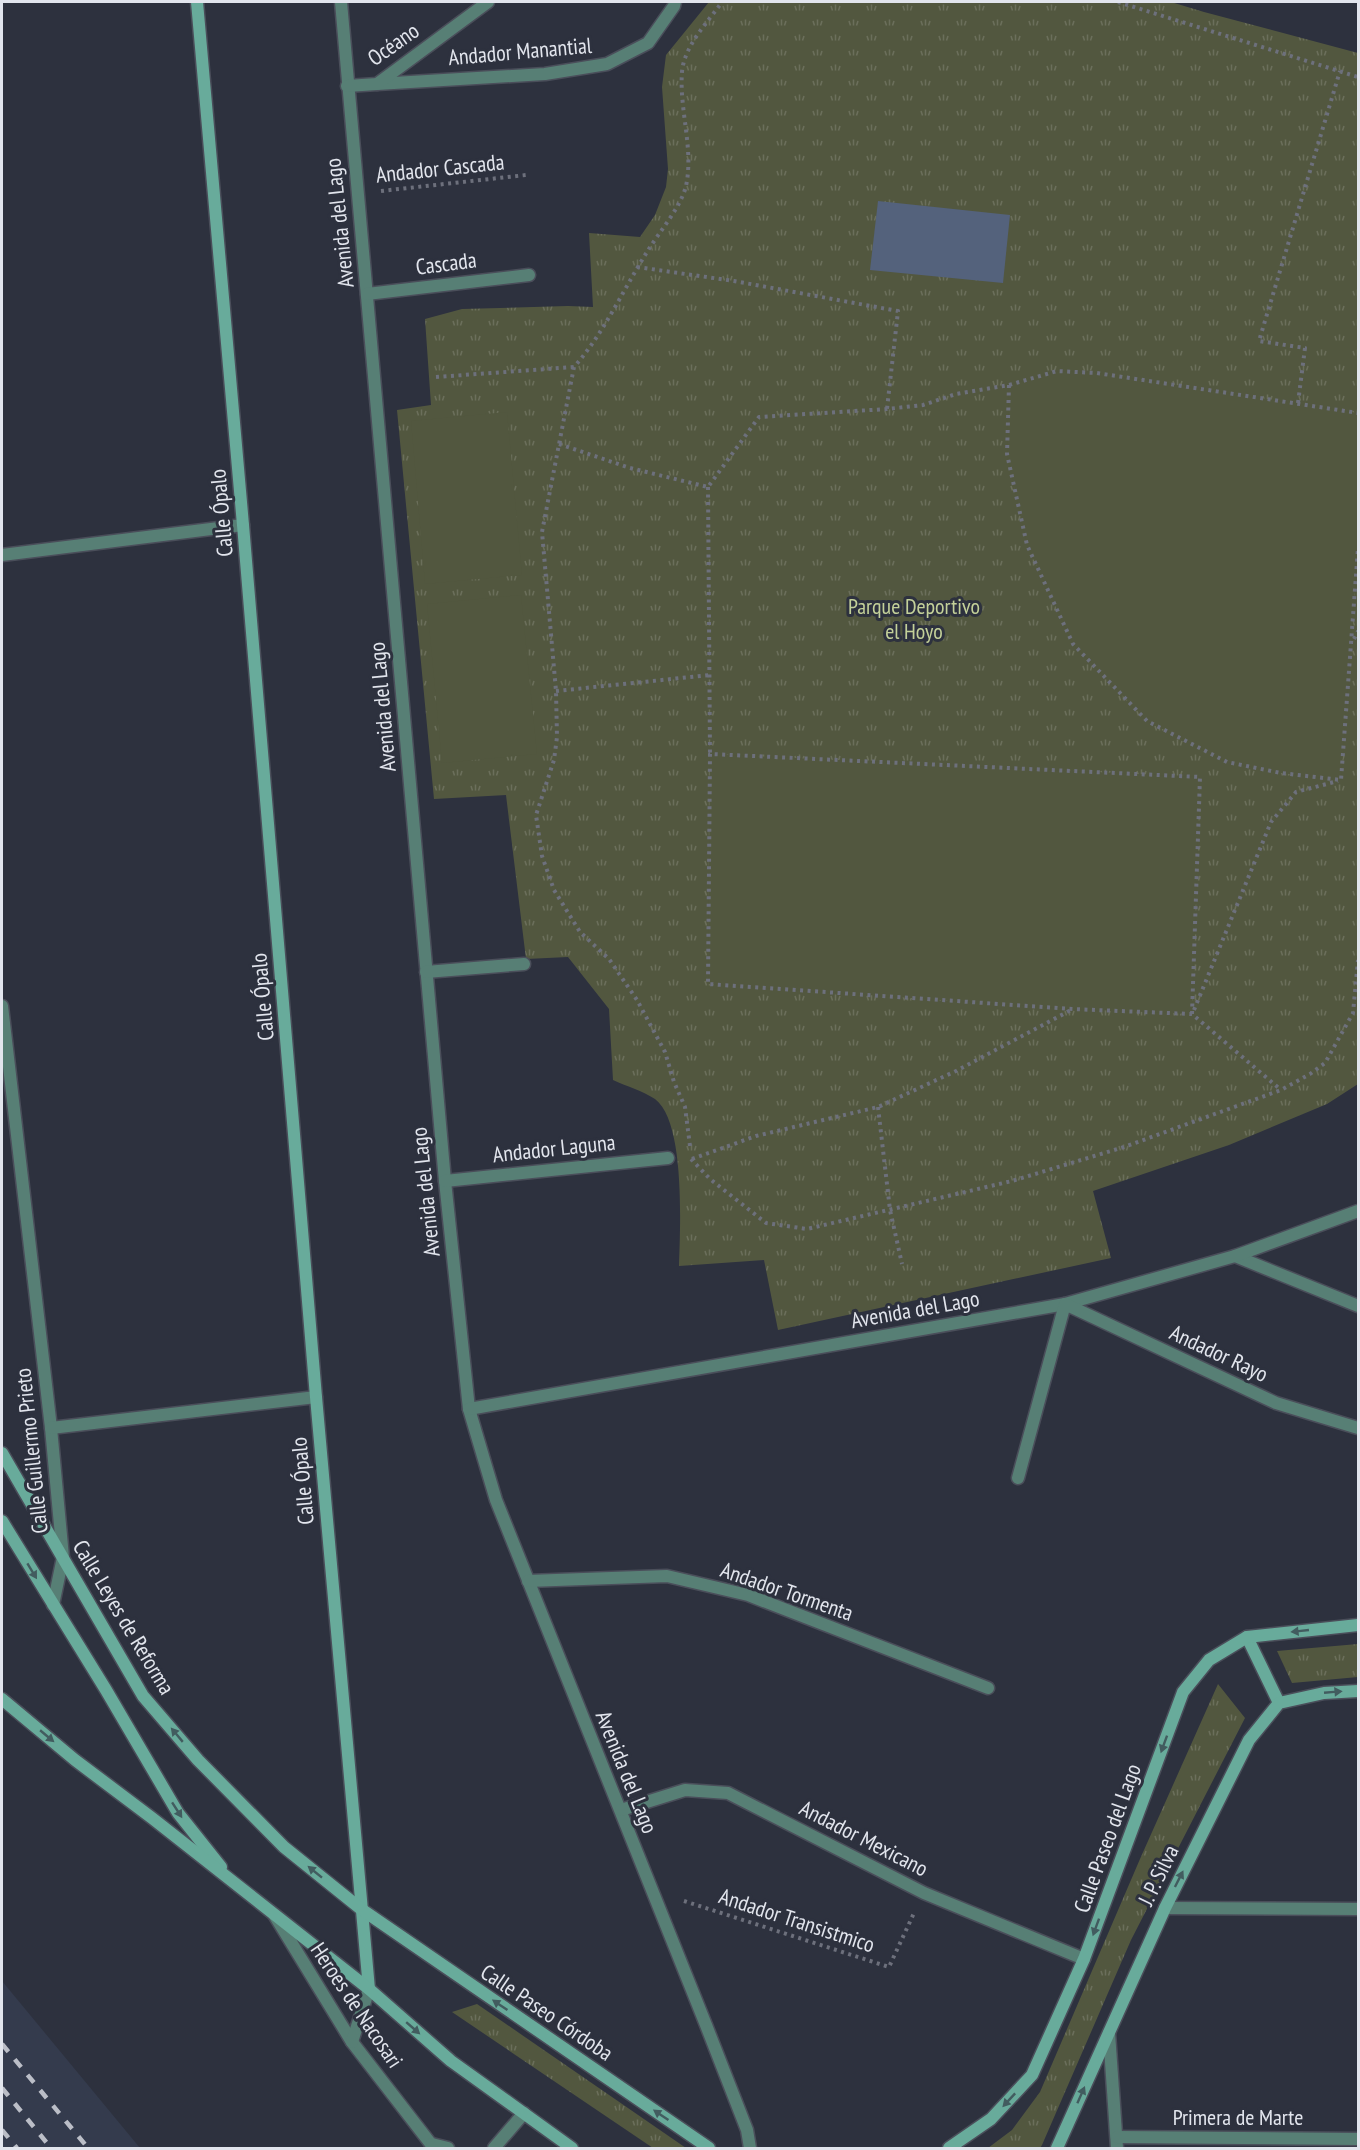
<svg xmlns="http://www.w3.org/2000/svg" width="1360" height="2150" viewBox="0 0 1360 2150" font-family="'PT Sans Narrow',sans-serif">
	<defs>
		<pattern id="grass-tufts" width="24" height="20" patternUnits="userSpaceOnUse" patternTransform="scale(1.5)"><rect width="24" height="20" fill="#52573f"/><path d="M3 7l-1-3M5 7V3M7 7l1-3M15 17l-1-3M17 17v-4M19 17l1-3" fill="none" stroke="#6b6f5b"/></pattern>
	</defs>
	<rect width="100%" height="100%" fill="#2d313e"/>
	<polygon fill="#343b4d" points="2,1981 140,2148 2,2148"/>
	<g fill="url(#grass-tufts)">
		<path d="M709 2H1171L1204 12 1358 53V1084L1327 1104 1229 1145 1093 1191 1111 1258 778 1330 764 1260 679 1266C680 1230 686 1122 655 1099 643 1091 626 1086 613 1080L609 1009 568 957 526 959 506 795 434 799 397 410 431 405 425 319 462 309 568 306 593 307 589 233 640 237 655 215 666 187 668 169 662 87 666 55Z"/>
		<polygon points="1358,1644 1358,1677 1292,1683 1277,1651"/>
		<polygon points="1218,1684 1245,1718 1131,1940 1042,2145 1040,2148 988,2148 1012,2130 1040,2092 1140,1859"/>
		<polygon points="477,2004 686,2148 653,2148 452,2012"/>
	</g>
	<g fill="#52573f">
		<polygon points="1057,371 1097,373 1358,413 1358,548 1341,780 1281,773 1227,762 1147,721 1073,644 1027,545 1007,454 1009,385"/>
		<polygon points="507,412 522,575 425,584 411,421"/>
		<polygon points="521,595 537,754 442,763 427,604"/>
		<polygon points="710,754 1200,777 1192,1014 1072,1009 708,984"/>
	</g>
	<polygon fill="#54627c" points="878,201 1010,215 1003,283 870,270"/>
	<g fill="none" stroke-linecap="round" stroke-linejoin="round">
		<defs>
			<g id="street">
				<polyline points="341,2 445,1181 469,1409 496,1500 706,2025 747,2130 750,2148"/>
				<polyline points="377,84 545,74 607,64 648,43 674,6 675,2"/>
				<polyline points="347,86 377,84 488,2"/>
				<polyline points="367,294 529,275"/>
				<polyline points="2,555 243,525"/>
				<polyline points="426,972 524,964"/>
				<polyline points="2,1006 51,1428 63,1557 53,1605"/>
				<polyline points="445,1181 668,1158"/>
				<polyline points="1235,1256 1358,1306"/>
				<polyline points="469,1409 1065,1304 1235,1256 1358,1211"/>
				<polyline points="51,1428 316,1397"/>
				<polyline points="1018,1478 1065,1304 1276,1403 1358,1428"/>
				<polyline points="528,1581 667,1576 748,1595 988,1688"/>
				<polyline points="621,1810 685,1790 728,1793 924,1893 1084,1959"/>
				<polyline points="1165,1908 1358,1909"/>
				<polyline points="275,1916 352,2042 434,2148"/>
				<polyline points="1109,2033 1117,2148"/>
				<polyline points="352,2042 369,1989"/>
				<polyline points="1117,2137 1358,2139"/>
				<polyline points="432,2144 448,2148"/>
				<polyline points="494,2148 524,2113"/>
			</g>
			<g id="secondary">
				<polyline points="197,2 243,525 316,1397 369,1989"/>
				<polyline points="2,1453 143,1696 198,1760 284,1847 361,1909 709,2148"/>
				<polyline points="2,1521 106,1690 178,1813 221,1867"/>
				<polyline points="1247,1637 1279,1703"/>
				<polyline points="2,1699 75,1760 152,1818 369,1989 451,2061 572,2148"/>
				<polyline points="949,2148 991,2119 1032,2075 1084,1959 1183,1692 1209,1660 1247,1637 1358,1625"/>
				<polyline points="1057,2148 1165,1908 1249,1740 1279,1703 1324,1693 1358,1691"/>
			</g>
		</defs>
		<use href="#street" stroke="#4a4e5a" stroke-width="15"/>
		<use href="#secondary" stroke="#4a4e5a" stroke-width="15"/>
		<g stroke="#6d707c" stroke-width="4" stroke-dasharray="3 4.5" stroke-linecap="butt">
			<polyline points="1118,2 1358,77"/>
			<polyline points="381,191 526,175"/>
			<polyline points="637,267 734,281 898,311 887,409"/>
			<polyline points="436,377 574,367"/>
			<polyline points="1009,385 1007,454 1027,545 1073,644 1147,721 1227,762 1281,773 1341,780 1358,548"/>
			<polyline points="1298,403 1305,348 1259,341 1340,71"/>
			<polyline points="559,444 630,468 708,487 759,417 887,409 923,405 956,394 1009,385 1057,371 1097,373 1358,413"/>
			<polyline points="708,487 710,754"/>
			<polyline points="1354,639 1358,631"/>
			<polyline points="556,691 710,675"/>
			<polyline points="1194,1010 1271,822 1296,792 1338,781"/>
			<polyline points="1192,1014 1200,777 710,754 708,984 1072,1009 1192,1014 1281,1090"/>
			<polyline points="878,1107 890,1210 902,1264"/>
			<path d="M690 1146 685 1107 674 1082 665 1052 637 1000 609 959 580 932 554 890 542 856 536 815 554 760 557 737 556 691 542 532 574 367C604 333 623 290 647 252 659 232 681 207 686 186 694 149 679 109 682 72 684 46 708 22 722 2"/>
			<polyline points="691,1159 710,1179 766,1223 807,1229 1012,1181 1124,1147 1281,1090 1310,1074 1325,1063 1353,1013 1358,960"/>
			<polyline points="692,1159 756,1136 878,1107 956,1071 1071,1010"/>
			<polyline points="684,1901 889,1967 914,1913"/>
		</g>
		<use href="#street" stroke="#577f75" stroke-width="12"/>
		<use href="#secondary" stroke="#68ab9b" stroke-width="12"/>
		<g stroke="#bbbec7" stroke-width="4.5" stroke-dasharray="10 10" stroke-linecap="butt">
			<polyline points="2,2044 88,2148"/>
			<polyline points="2,2088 51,2148"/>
			<polyline points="2,2130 17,2148"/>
		</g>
	</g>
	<defs><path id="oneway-solid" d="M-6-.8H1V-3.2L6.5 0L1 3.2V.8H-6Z" transform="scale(1.5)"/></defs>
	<g fill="#425c5f">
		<use href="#oneway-solid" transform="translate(32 1571) rotate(59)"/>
		<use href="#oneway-solid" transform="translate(1300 1631) rotate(174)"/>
		<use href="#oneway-solid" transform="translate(1333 1692) rotate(-5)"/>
		<use href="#oneway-solid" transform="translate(177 1735) rotate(-130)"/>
		<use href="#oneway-solid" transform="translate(47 1736) rotate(40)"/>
		<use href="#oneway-solid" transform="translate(1164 1744) rotate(110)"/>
		<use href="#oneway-solid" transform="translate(177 1810) rotate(57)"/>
		<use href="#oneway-solid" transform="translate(315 1872) rotate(-141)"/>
		<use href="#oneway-solid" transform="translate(1179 1879) rotate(-63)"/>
		<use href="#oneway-solid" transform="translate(1096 1927) rotate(110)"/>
		<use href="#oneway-solid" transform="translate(500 2005) rotate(-146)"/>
		<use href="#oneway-solid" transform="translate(413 2028) rotate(41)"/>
		<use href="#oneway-solid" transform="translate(1081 2095) rotate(-66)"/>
		<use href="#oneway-solid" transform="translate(1009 2100) rotate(133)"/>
		<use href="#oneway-solid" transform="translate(661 2115) rotate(-146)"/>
	</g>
	<g text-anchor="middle" stroke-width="6" stroke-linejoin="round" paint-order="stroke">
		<g font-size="22" fill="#e2e5ed" stroke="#2d313e">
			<text transform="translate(393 44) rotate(-35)" y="8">Océano</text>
			<text transform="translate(520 51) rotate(-5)" y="8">Andador Manantial</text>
			<text transform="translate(440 168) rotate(-6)" y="8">Andador Cascada</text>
			<text transform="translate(339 223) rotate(-96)" y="8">Avenida del Lago</text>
			<text transform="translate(446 263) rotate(-7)" y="8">Cascada</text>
			<text transform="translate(221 513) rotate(-95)" y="8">Calle Ópalo</text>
			<text transform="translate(382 707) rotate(-95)" y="8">Avenida del Lago</text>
			<text transform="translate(262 997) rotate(-95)" y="8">Calle Ópalo</text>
			<text transform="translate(554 1148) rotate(-6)" y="8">Andador Laguna</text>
			<text transform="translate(425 1192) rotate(-96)" y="8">Avenida del Lago</text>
			<text transform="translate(915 1309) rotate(-10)" y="8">Avenida del Lago</text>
			<text transform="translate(1219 1353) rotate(25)" y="8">Andador Rayo</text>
			<text transform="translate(31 1451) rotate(-96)" y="8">Calle Guillermo Prieto</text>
			<text transform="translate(302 1481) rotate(-95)" y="8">Calle Ópalo</text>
			<text transform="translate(787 1591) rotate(19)" y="8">Andador Tormenta</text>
			<text transform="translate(124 1617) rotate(59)" y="8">Calle Leyes de Reforma</text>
			<text transform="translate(627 1772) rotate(68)" y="8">Avenida del Lago</text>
			<text transform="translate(864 1838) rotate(27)" y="8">Andador Mexicano</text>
			<text transform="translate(1107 1838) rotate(-70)" y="8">Calle Paseo del Lago</text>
			<text transform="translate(1158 1875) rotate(-64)" y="8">J. P. Silva</text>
			<text transform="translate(797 1920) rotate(18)" y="8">Andador Transistmico</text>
			<text transform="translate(357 2005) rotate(56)" y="8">Heroes de Nacosari</text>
			<text transform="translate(547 2012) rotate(34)" y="8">Calle Paseo Córdoba</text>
			<text x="1238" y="2125">Primera de Marte</text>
		</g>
		<g font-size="22" fill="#c4d199" stroke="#2d313e">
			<text x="914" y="614">Parque Deportivo<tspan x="914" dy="25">el Hoyo</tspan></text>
		</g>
	</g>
	<rect width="1360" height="2150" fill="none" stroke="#e2e5ed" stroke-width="6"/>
</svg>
